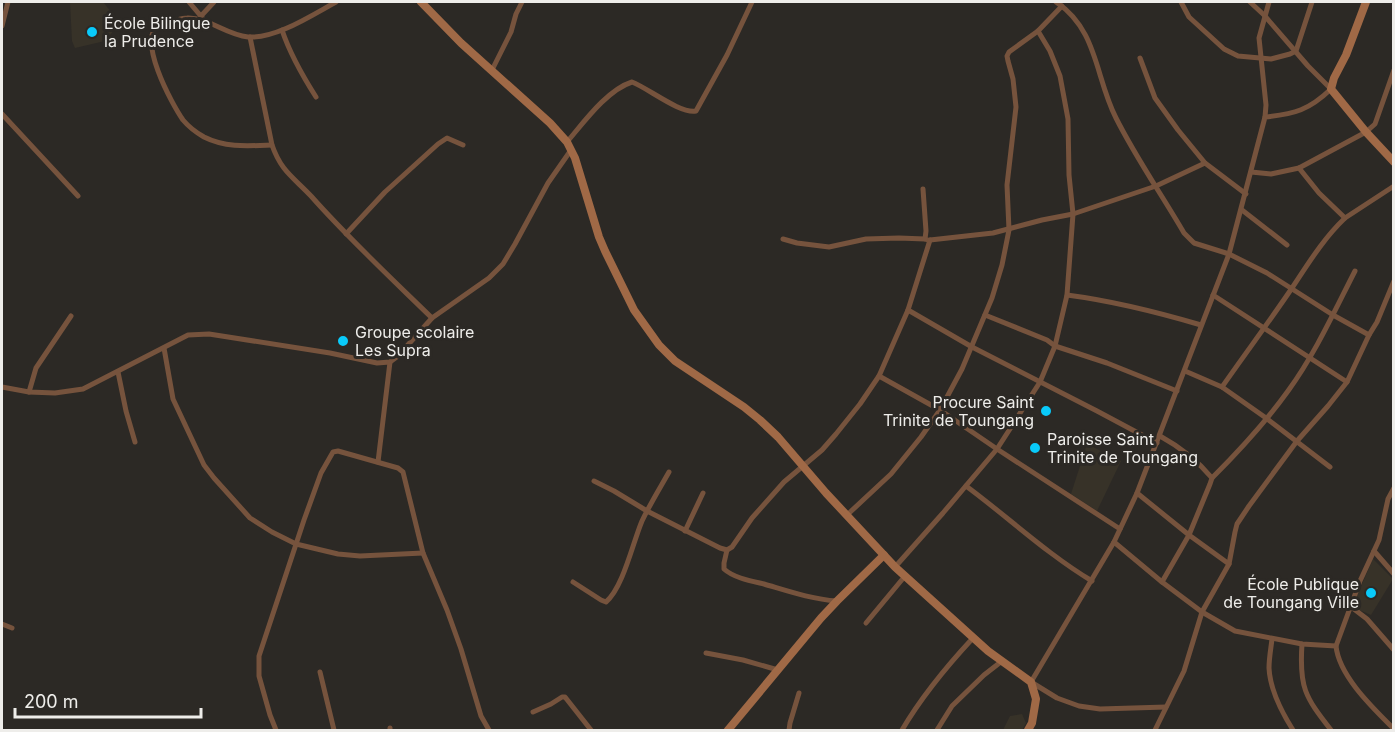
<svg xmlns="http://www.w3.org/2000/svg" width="1395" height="732" viewBox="0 0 1395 732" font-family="Inter,sans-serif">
	<rect width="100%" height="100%" fill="#2c2925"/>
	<g fill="#373228">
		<polygon points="70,2 103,2 120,23 105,41 75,48 72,41"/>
		<polygon points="1087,444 1121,461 1097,511 1071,494"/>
		<polygon points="1373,559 1393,579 1371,615 1352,607"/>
		<polygon points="1022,714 1026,723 1022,730 1003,730 1010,716"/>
	</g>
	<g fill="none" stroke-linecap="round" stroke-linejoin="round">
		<g stroke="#76533d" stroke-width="5">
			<polyline points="189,2 205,21"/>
			<path d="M1056 2C1098 30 1095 77 1116 118 1136 158 1162 195 1184 233L1194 243 1229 254 1267 273 1333 315 1369 335"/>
			<polyline points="1181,2 1189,17 1224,49 1238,56 1271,59 1290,54 1296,51 1312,2"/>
			<polyline points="201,16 214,2"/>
			<polyline points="2,26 8,2"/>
			<path d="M282 30C290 54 302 75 316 97"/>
			<path d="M250 37 272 145C281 171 293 177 311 196 349 239 391 278 432 318"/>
			<polyline points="1140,58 1155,98 1178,130 1205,163 1246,194"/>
			<polyline points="492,70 511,32 516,14 522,2"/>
			<polyline points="2,114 78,196"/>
			<polyline points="1265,117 1266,105 1259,38 1269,2"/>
			<path d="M567 142C584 122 607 90 632 82 648 88 680 114 696 111L727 55 752 2"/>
			<path d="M272 145C248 146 226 148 204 137 197 133 188 126 183 120 172 104 135 37 160 24 164 23 169 22 173 21 177 20 183 18 187 18 208 17 226 35 248 37 276 39 312 15 336 2"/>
			<polyline points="1299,168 1319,193 1345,218"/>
			<polyline points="1251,172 1271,174 1299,168 1366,132 1375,124 1394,70"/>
			<polyline points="923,189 926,231 925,239 928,240"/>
			<polyline points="1242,210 1287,245"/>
			<polyline points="346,234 385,192 438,144 447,138 463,145"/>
			<polyline points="783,239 797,243 829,247 866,239 899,238 925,239"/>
			<polyline points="930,240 993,233 1042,220 1073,214 1156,186 1205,163"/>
			<path d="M1067 295C1113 301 1157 312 1201 325"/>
			<polyline points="1213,295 1347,382"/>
			<polyline points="908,310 972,347 1097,411 1157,443"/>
			<polyline points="985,315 1047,340 1055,346 1107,363 1177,391"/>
			<polyline points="164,348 173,399 204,465 214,478 250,518 272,532 296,544 338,554 360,556 423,553"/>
			<polyline points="1185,371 1222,387 1266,418 1330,467"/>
			<polyline points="118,372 126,411 135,442"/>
			<polyline points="879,376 940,410 997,449 1120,529"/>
			<polyline points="2,387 29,392 55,393 83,389 188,335 209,334 330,353 377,363 390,362 398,356 432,318 489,278 503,264 515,244 548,183 571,150"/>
			<path d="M1222 387C1245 354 1269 322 1292 288 1308 264 1323 239 1345 218L1394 186"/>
			<polyline points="29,392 36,368 71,316"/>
			<path d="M1160 436C1180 447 1197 460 1212 478L1210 484 1189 535 1162 582"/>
			<polyline points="378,462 390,362"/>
			<path d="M1212 478C1239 451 1265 423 1288 391 1315 354 1334 312 1355 271"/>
			<polyline points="594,481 614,491 647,511 720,548 727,550 732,547 752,518 784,482 822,450 836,434 860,404 879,376 908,310 930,240"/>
			<path d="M966 486C1008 517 1047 554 1092 581"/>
			<path d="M1394 488 1388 499 1379 540 1360 581 1336 646C1339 676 1373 708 1394 729"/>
			<polyline points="1137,493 1189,535 1229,564"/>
			<polyline points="847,515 891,474 921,437 940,410 962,369 992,298 1002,265 1009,230 1007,185 1016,107 1013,79 1008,61 1007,56 1009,52 1038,31 1062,6"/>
			<polyline points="685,531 703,493"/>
			<polyline points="1114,542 1162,582 1202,612 1235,631 1302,644 1336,646"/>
			<path d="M727 550 724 563V569C734 578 751 581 764 584 788 591 811 599 837 601"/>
			<polyline points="1374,551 1394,574"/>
			<polyline points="895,567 943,513 997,449 1040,382 1055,346 1067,295 1073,214 1069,175 1068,119 1060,76 1050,51 1038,31"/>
			<path d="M573 582 601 600 606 602C623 588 633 542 642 521 650 504 660 488 669 472"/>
			<polyline points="1350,606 1367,619 1394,650"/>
			<polyline points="866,623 905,576"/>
			<polyline points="2,624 12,628"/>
			<path d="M1272 639C1271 648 1269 658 1269 668 1270 690 1281 711 1293 730"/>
			<path d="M1302 644C1299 687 1305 697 1331 730"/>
			<polyline points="706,653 743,660 778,670"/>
			<polyline points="320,672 334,730"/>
			<path d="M1166 707 1100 709 1079 706 1057 698 1031 682 1114 542 1137 493 1229 254 1265 117C1295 114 1309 110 1331 89L1308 66 1264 15 1250 2"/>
			<polyline points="533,712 551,704 562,697 565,697 591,730"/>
			<polyline points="390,728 390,730"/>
			<polyline points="276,730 270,715 259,676 259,656 304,520 321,473 333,452 338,451 398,468 403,472 423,553 447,610 461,649 481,716 489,730"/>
			<polyline points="789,730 790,723 799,693"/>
			<path d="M902 730C922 696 946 667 973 638"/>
			<polyline points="937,730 952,706 984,675 1002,661"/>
			<polyline points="1155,730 1184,671 1202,612 1229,564 1235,532 1237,524 1249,506 1297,441 1328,406 1347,382 1369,335 1377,322 1394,281"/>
		</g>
		<g stroke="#a06946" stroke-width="8">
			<polyline points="421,2 461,43 550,123 567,142 575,158 599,237 605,251 634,310 659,345 675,361 744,407 760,420 778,437 826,493 895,567 988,651 1031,682 1036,699 1032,723 1028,730"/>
			<polyline points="1366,2 1346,55 1334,78 1331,89 1366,132 1394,162"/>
			<polyline points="728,730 821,618 837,601 884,555"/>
		</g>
	</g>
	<g fill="#09cafa" stroke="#2c2925" stroke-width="2">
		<circle cx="92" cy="32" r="6"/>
		<circle cx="343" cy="341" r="6"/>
		<circle cx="1046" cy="411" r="6"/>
		<circle cx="1035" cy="448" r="6"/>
		<circle cx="1371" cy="593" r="6"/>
	</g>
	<g text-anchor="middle" stroke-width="6" stroke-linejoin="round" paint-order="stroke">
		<g font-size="16" fill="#eeedea" stroke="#2c2925" text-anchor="start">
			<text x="104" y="29">École Bilingue<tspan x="104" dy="18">la Prudence</tspan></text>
			<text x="355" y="338">Groupe scolaire<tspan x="355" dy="18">Les Supra</tspan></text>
			<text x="1034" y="408" text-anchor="end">Procure Saint<tspan x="1034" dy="18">Trinite de Toungang</tspan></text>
			<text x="1047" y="445">Paroisse Saint<tspan x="1047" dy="18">Trinite de Toungang</tspan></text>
			<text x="1359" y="590" text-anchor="end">École Publique<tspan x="1359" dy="18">de Toungang Ville</tspan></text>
		</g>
	</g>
	<rect width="1395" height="732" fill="none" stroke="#eeedea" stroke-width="6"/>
	<path d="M15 708v9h186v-9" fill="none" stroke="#eeedea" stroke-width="3"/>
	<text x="24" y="708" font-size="18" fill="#eeedea" stroke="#2c2925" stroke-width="4.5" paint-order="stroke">200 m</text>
</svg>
